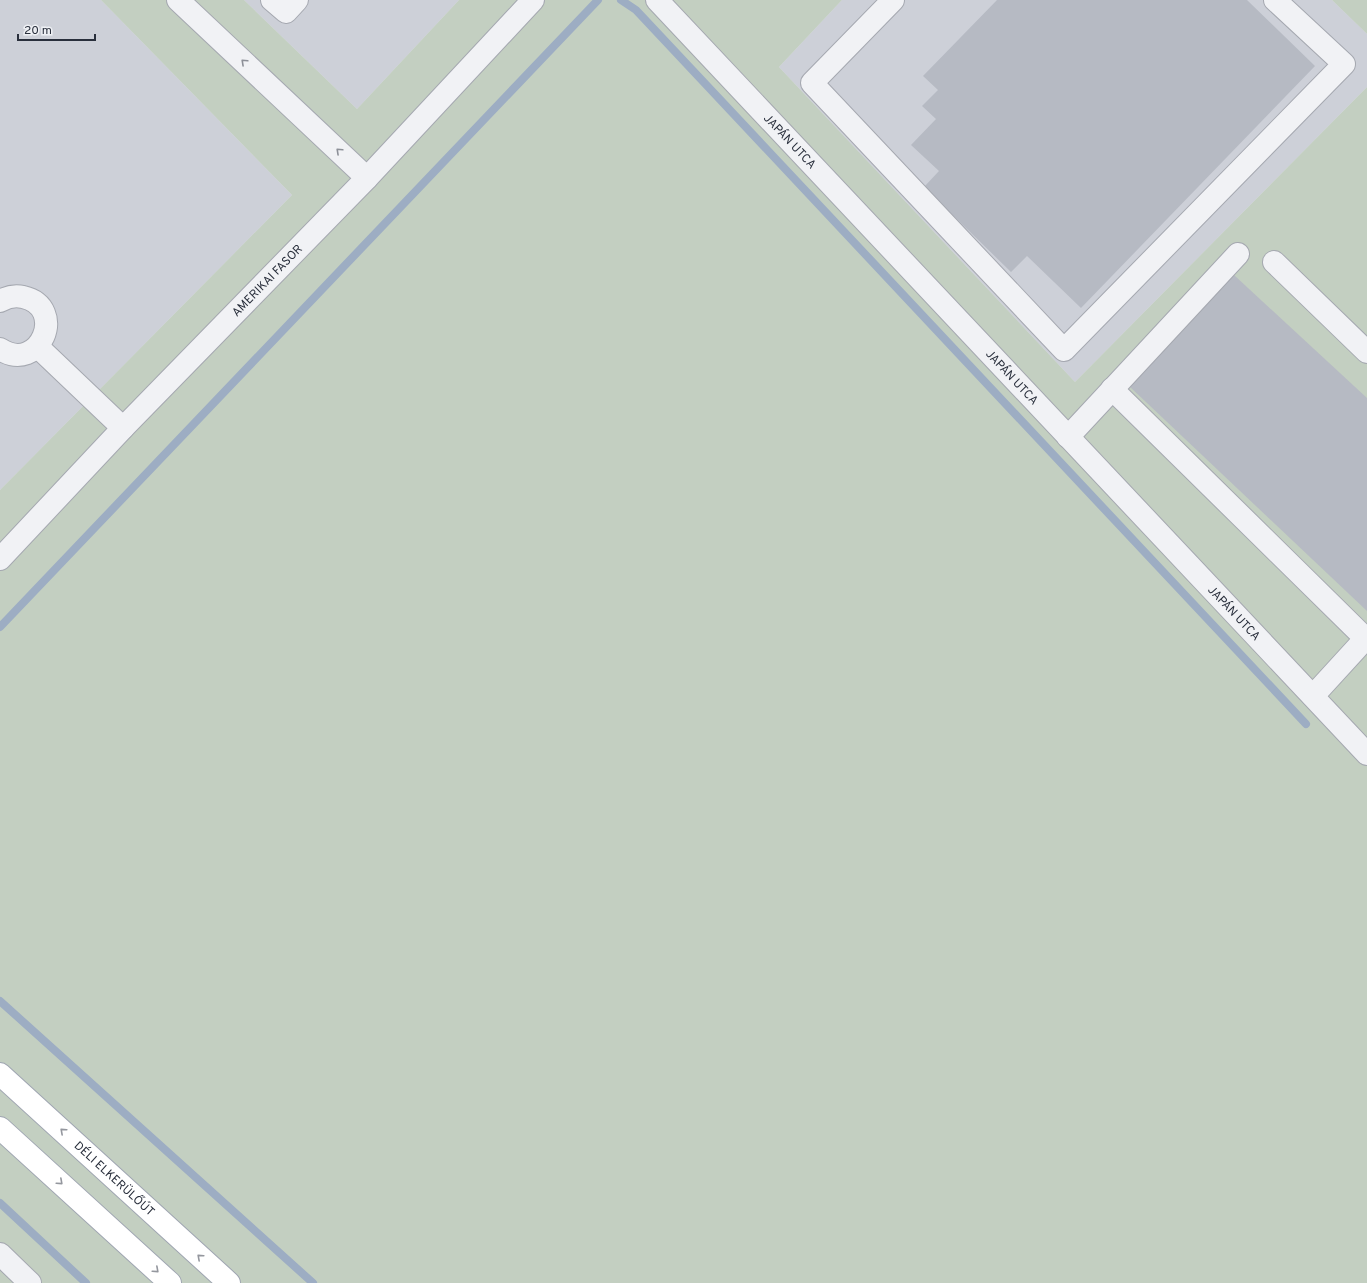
<svg xmlns="http://www.w3.org/2000/svg" width="1367" height="1283" viewBox="0 0 1367 1283" font-family="Overpass,sans-serif">
	<rect width="100%" height="100%" fill="#dfe1e6"/>
	<g fill="#cdd0d8">
		<polygon points="0,0 101,0 292,195 0,490"/>
		<polygon points="244,0 459,0 357,109"/>
		<polygon points="842,0 1332,0 1367,34 1367,87 1075,382 779,67"/>
	</g>
	<g fill="#c3cfc1">
		<polygon points="101,0 244,0 357,109 459,0 842,0 779,67 1075,382 1367,87 1367,1283 0,1283 0,490 292,195"/>
		<polygon points="1332,0 1367,0 1367,34"/>
	</g>
	<g fill="none" stroke-linecap="round" stroke-linejoin="round">
		<g stroke="#9dadc3" stroke-width="8">
			<polyline points="621,0 636,10 1306,724"/>
			<polyline points="0,627 598,0"/>
			<polyline points="0,1001 313,1283"/>
			<polyline points="0,1203 86,1283"/>
		</g>
	</g>
	<g fill="#b6bac3">
		<polygon points="997,0 1247,0 1315,66 1081,308 1027,256 1011,272 924,187 939,171 911,145 936,119 922,106 938,90 923,76"/>
		<polygon points="1234,275 1367,398 1367,611 1129,386"/>
	</g>
	<g fill="none" stroke-linecap="round" stroke-linejoin="round">
		<defs>
			<g id="minor">
				<polyline points="178,0 367,178"/>
				<polyline points="272,0 286,12 297,0"/>
				<path id="s1" d="M657 0 1367 754"/>
				<polyline points="893,0 812,83 1064,350 1344,64 1275,0"/>
				<polyline points="1274,262 1367,352"/>
				<path d="M0 301C7 297 15 295 23 297 68 307 40 375 0 349"/>
				<polyline points="38,347 123,428"/>
				<polyline points="1112,389 1367,640"/>
				<polyline points="1068,437 1238,254"/>
				<path id="s2" d="M0 559 123 428 367 178 533 0"/>
				<polyline points="1313,696 1366,638"/>
				<polyline points="0,1254 30,1283"/>
			</g>
			<g id="major">
				<path id="s3" d="M0 1074 229 1283"/>
				<polyline points="0,1128 170,1283"/>
			</g>
		</defs>
		<use href="#minor" stroke="#a5a8b0" stroke-width="24"/>
		<use href="#major" stroke="#9fa5b1" stroke-width="24"/>
		<use href="#minor" stroke="#f1f2f5" stroke-width="22"/>
		<use href="#major" stroke="#fff" stroke-width="22"/>
	</g>
	<defs><path id="oneway-chevron" d="M-2-3.5L2.5 0L-2 3.5" fill="none" stroke-width="1.6" stroke-linecap="round" stroke-linejoin="round"/></defs>
	<g stroke="#8d9098">
		<use href="#oneway-chevron" transform="translate(244 62) rotate(-137)"/>
		<use href="#oneway-chevron" transform="translate(339 151) rotate(-137)"/>
	</g>
	<g stroke="#94979e">
		<use href="#oneway-chevron" transform="translate(63 1131) rotate(-138)"/>
		<use href="#oneway-chevron" transform="translate(60 1182) rotate(42)"/>
		<use href="#oneway-chevron" transform="translate(200 1257) rotate(-138)"/>
		<use href="#oneway-chevron" transform="translate(156 1270) rotate(42)"/>
	</g>
	<g text-anchor="middle" stroke-width="4" stroke-linejoin="round" paint-order="stroke">
		<g font-size="12" fill="#292f3c" stroke="#eef0f4">
			<text dy="4" stroke="none"><textPath href="#s1" startOffset="194">JAPÁN UTCA</textPath></text>
			<text dy="4" stroke="none"><textPath href="#s2" startOffset="386">AMERIKAI FASOR</textPath></text>
			<text dy="4" stroke="none"><textPath href="#s1" startOffset="518">JAPÁN UTCA</textPath></text>
			<text dy="4" stroke="none"><textPath href="#s1" startOffset="842">JAPÁN UTCA</textPath></text>
			<text dy="4" stroke="none"><textPath href="#s3" startOffset="155">DÉLI ELKERÜLŐÚT</textPath></text>
		</g>
	</g>
	<path d="M18 34v6h77v-6" fill="none" stroke="#292f3c" stroke-width="2"/>
	<text x="24" y="34" font-size="12" fill="#292f3c" stroke="#eef0f4" stroke-width="3" paint-order="stroke">20 m</text>
</svg>
